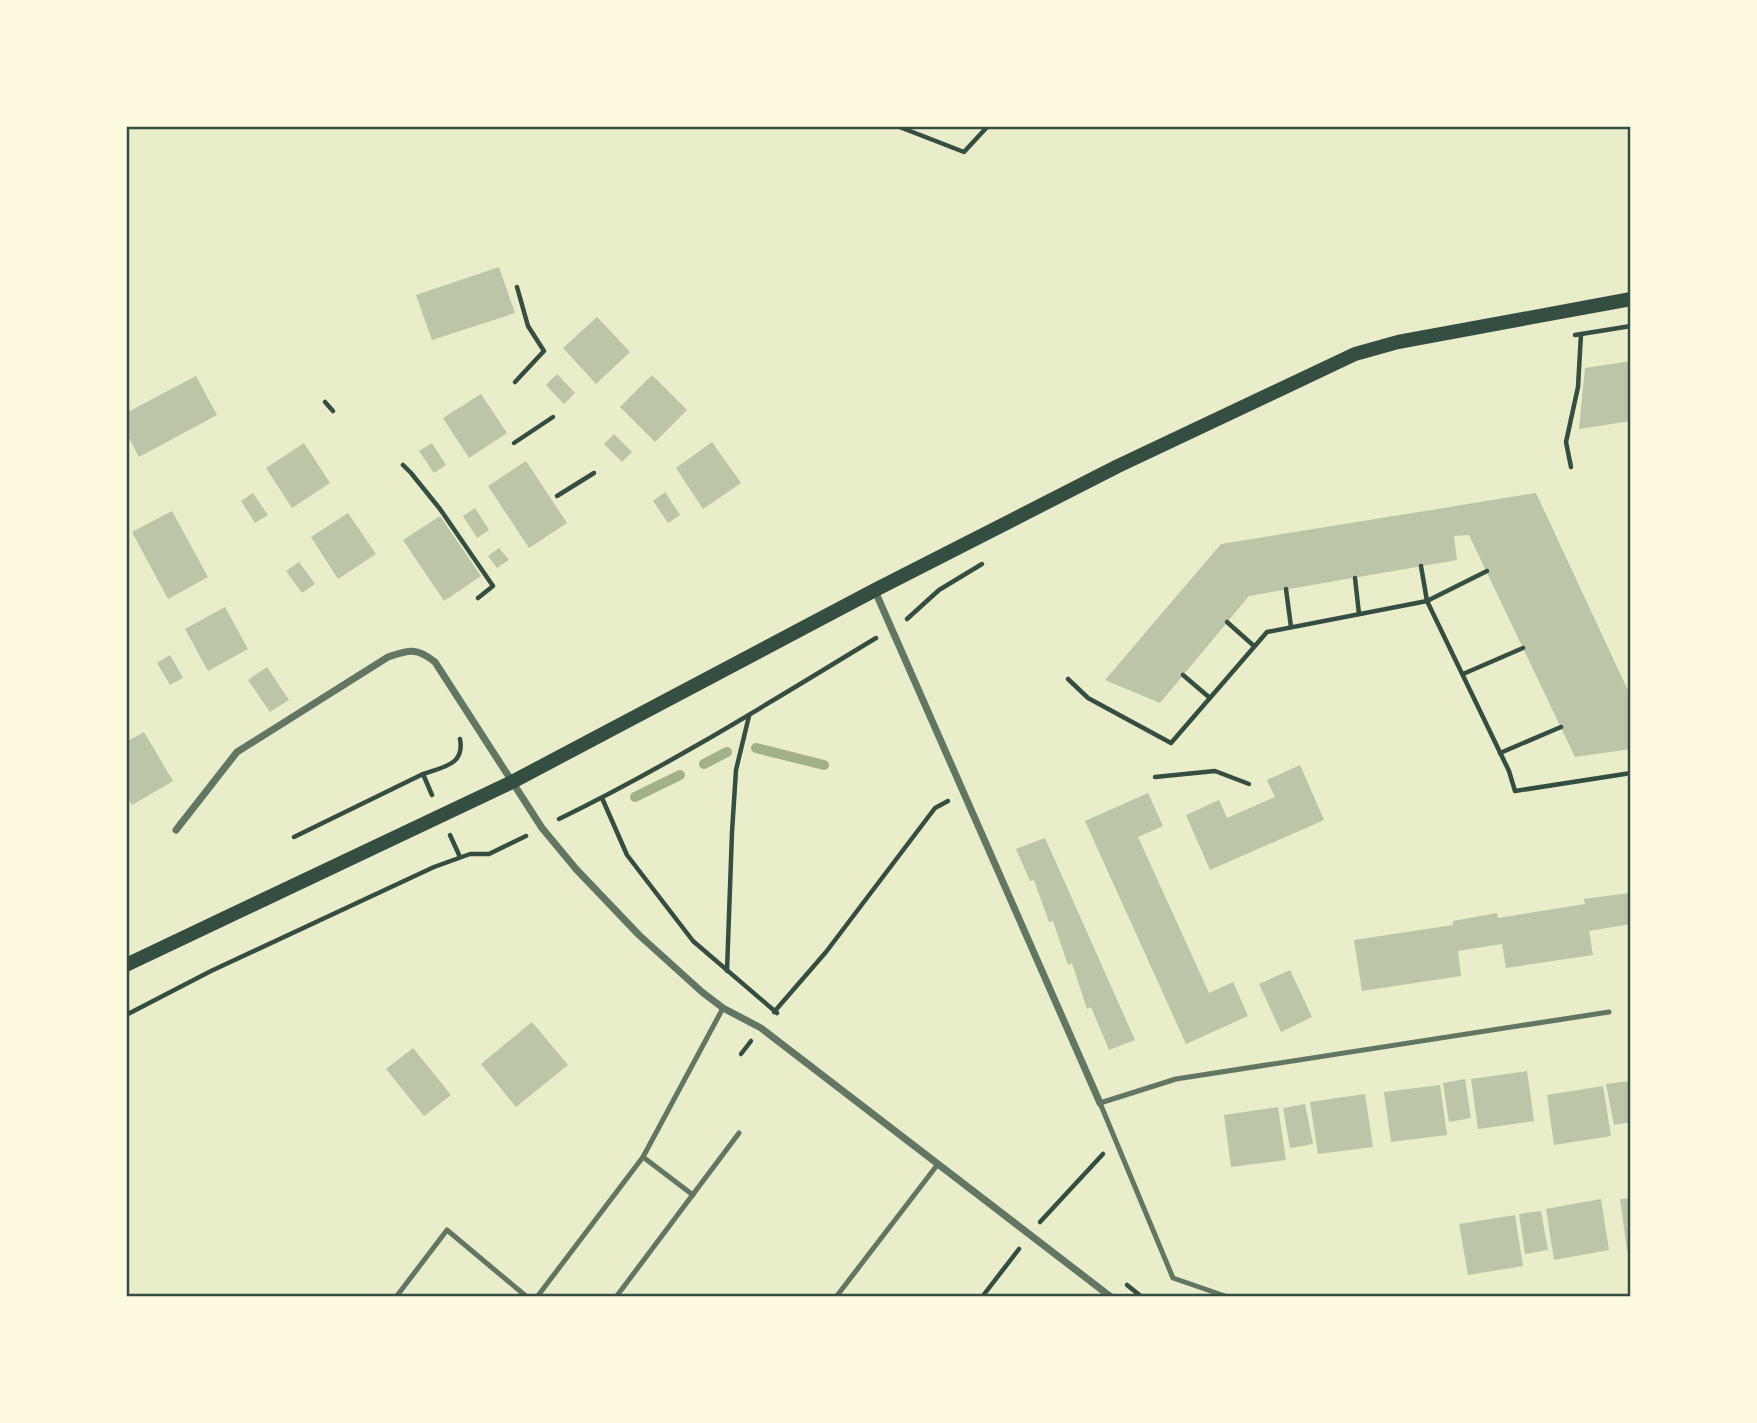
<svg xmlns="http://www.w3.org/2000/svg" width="1757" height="1423" viewBox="0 0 1757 1423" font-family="'Open Sans',sans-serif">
	<rect width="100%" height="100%" fill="#e9edc9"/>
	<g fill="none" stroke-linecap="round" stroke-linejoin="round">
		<g stroke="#a3b18a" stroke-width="10">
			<polyline points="756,748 824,765"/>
			<polyline points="704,764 727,752"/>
			<polyline points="635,797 680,775"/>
		</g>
	</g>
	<g fill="#bcc5a7">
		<polygon points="499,267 515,313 432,340 416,295"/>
		<polygon points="597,317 630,352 596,384 563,348"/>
		<polygon points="1631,361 1631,421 1579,429 1585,368"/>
		<polygon points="557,374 575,393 564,404 546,385"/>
		<polygon points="652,375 687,410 655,442 620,407"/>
		<polygon points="196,376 217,415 139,457 126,432 126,413"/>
		<polygon points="481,394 507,433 469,458 443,418"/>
		<polygon points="614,434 632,452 622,462 604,444"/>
		<polygon points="712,442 741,483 703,509 676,468"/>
		<polygon points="304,443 330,483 292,508 266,468"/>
		<polygon points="432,443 446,465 434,473 419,451"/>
		<polygon points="526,461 567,523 529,548 488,486"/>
		<polygon points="665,492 680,515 668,523 653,501"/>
		<polygon points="253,493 268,515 255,523 241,501"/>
		<polygon points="1536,493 1631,697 1631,749 1575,757 1469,535 1454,536 1457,560 1249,596 1160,703 1105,680 1221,544"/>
		<polygon points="475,508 489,530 477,538 463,516"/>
		<polygon points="172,511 208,577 168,599 132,532"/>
		<polygon points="348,513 376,554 338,579 311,537"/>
		<polygon points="440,516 481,576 444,601 403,540"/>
		<polygon points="499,548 509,560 497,568 488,556"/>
		<polygon points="299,562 315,584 302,593 286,571"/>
		<polygon points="225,607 248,649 208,671 185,629"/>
		<polygon points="170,655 183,678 170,685 157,663"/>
		<polygon points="267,667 289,700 270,712 248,680"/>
		<polygon points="144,732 173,781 132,805 126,795 126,742"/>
		<polygon points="1300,765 1324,820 1210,870 1186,815 1219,800 1227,818 1275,797 1267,780"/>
		<polygon points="1148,793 1163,826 1138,837 1209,993 1233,982 1248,1016 1186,1044 1085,821"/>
		<polygon points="1045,838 1135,1040 1109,1050 1091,1007 1087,1009 1072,963 1068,965 1053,921 1049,922 1034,880 1030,881 1016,849"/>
		<polygon points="1629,893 1630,897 1631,897 1631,924 1589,931 1593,955 1506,968 1502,944 1458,951 1461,976 1362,991 1354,940 1453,925 1453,921 1497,913 1498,918 1585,904 1584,899"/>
		<polygon points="1290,970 1312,1017 1281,1032 1259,984"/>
		<polygon points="532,1022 568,1065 516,1107 481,1064"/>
		<polygon points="413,1048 451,1095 424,1116 386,1069"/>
		<polygon points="1527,1071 1534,1121 1478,1129 1471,1079"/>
		<polygon points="1465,1079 1471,1118 1449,1122 1443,1083"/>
		<polygon points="1629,1081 1631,1092 1631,1122 1614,1125 1606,1084"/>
		<polygon points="1440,1085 1447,1135 1391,1142 1384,1092"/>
		<polygon points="1603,1086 1611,1136 1554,1145 1547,1095"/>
		<polygon points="1365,1094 1373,1147 1318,1154 1310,1102"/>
		<polygon points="1305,1104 1313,1144 1290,1148 1283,1108"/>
		<polygon points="1278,1107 1286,1160 1231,1167 1224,1115"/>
		<polygon points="1631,1198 1631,1249 1627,1250 1620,1199"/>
		<polygon points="1601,1199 1609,1250 1554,1260 1546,1209"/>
		<polygon points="1541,1211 1548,1250 1525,1254 1519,1214"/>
		<polygon points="1515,1215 1523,1266 1468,1275 1459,1224"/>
	</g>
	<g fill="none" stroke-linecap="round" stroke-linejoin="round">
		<g stroke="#344e41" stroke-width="4.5">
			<polyline points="897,126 964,152 988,126"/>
			<polyline points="1575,335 1631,326"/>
			<polyline points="515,382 544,351 528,326 517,287"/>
			<polyline points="325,402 333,411"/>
			<polyline points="514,443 553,417"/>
			<polyline points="403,465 411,473 440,509 493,586 478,598"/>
			<polyline points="1571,467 1566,442 1578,387 1581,334"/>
			<polyline points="557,496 594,473"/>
			<polyline points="1421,566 1427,601 1487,571"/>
			<polyline points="1355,578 1359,614"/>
			<polyline points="1286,589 1291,627"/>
			<polyline points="907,619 939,590 982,564"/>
			<polyline points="1227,622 1254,646"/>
			<polyline points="1463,674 1523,648"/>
			<polyline points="1183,675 1210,698"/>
			<polyline points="1068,679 1088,698 1171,743 1267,632 1427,601 1509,771 1515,791 1631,773"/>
			<polyline points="1500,753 1561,727"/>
			<polyline points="1155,777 1215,771 1249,784"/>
			<path d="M432 795 423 774C443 767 465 765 460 739"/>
			<polyline points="602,798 627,855 693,941 777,1013"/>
			<path d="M559 819C668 766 772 701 876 638"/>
			<polyline points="450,835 460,857"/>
			<polyline points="294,837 423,774"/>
			<polyline points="727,971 732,832 736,770 749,716"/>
			<polyline points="774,1012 826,952 935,808 948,801"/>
			<polyline points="126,1015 211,971 434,867 470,854 489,854 526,836"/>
			<polyline points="741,1054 751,1041"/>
			<polyline points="1040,1222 1103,1154"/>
			<polyline points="1127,1285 1142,1297"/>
			<polyline points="982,1297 1019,1249"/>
		</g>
		<g stroke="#617663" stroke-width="5">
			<polyline points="643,1157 693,1195"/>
			<polyline points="396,1297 447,1230 527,1297"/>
			<polyline points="537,1297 643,1157 723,1008"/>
			<polyline points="616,1297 739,1133"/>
			<polyline points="836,1297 938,1164"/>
			<polyline points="1228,1297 1173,1278 1100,1103 1176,1079 1609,1012"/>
		</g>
		<g stroke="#617663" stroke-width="7">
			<polyline points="875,591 1100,1103"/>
			<path d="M176 830 237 752 388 657C409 650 416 647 435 662L542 828 576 869 639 935 702 992 723 1008 761 1028 1111 1297"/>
		</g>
		<polyline stroke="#344e41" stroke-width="14" points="126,965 512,782 875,590 1118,466 1355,354 1398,342 1631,299"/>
	</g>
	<rect width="1757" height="1423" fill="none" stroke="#fefae0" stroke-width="256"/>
	<rect x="128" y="128" width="1501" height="1167" fill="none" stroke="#344e41" stroke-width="2.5"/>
</svg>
